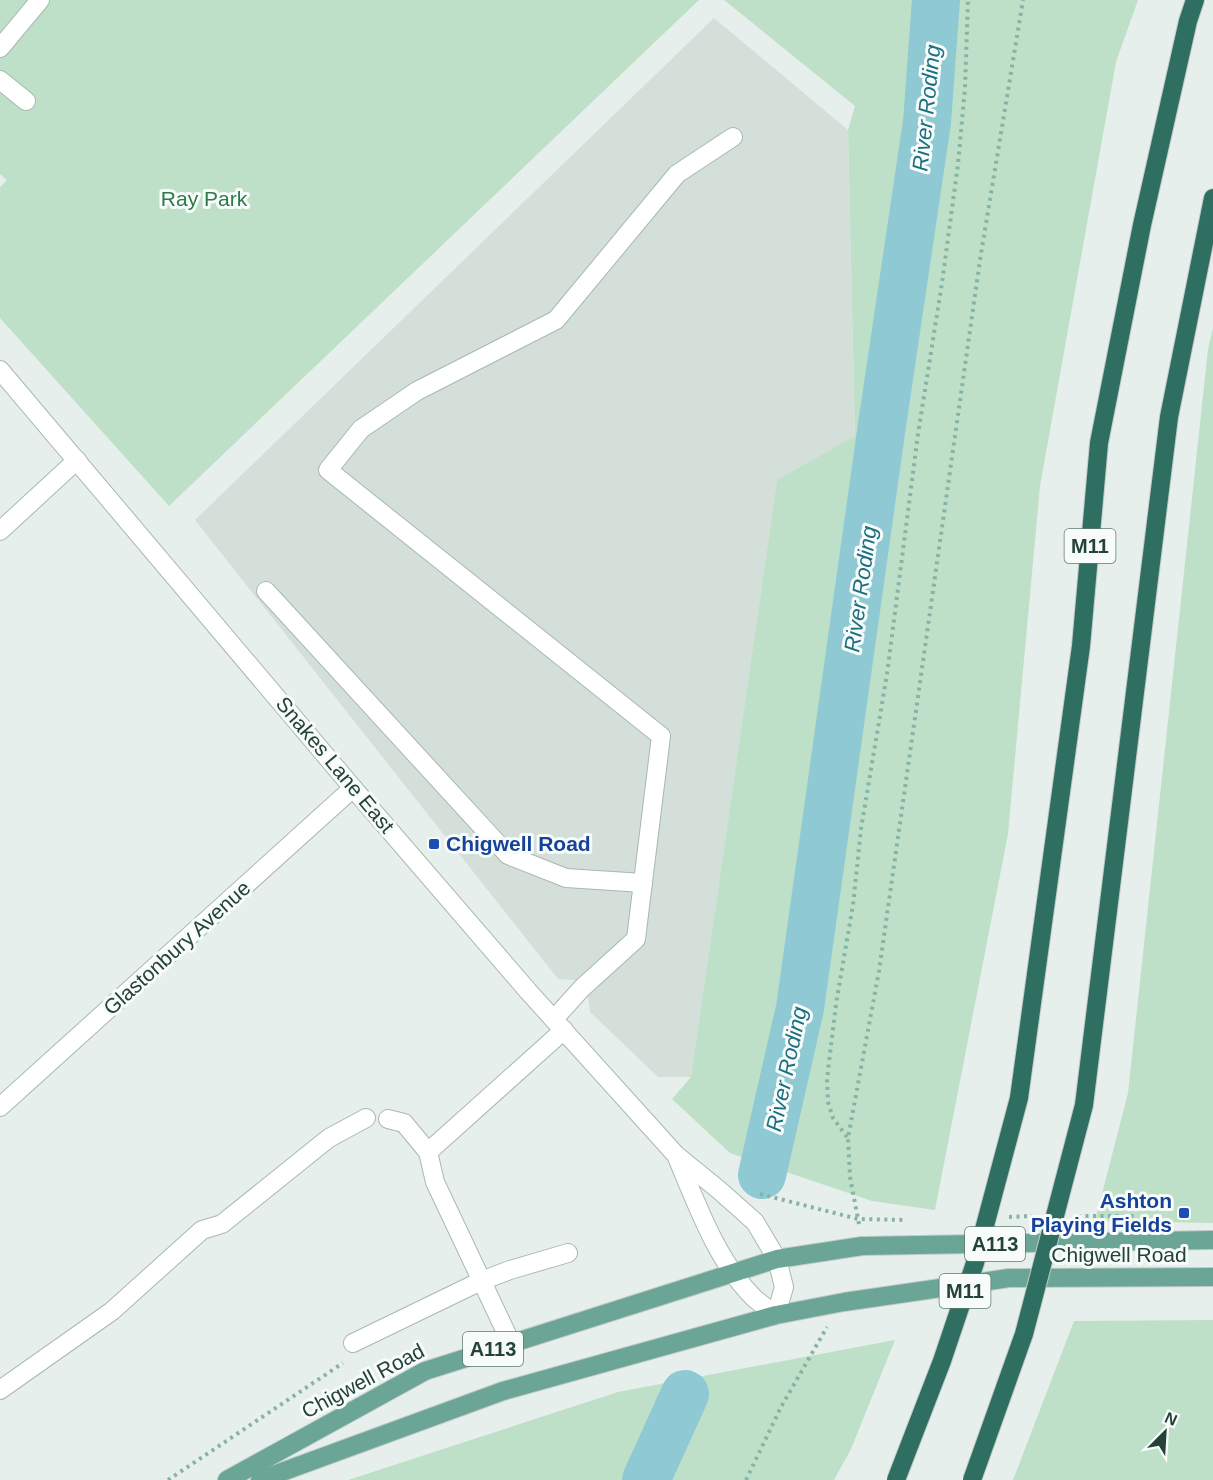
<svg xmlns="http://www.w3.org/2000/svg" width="1213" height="1480" viewBox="0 0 1213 1480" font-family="Arial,sans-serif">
	<rect width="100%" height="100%" fill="#e6efeb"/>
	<polygon fill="#d4dfda" points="714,18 848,130 855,437 777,480 691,1077 658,1077 590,1012 588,995 575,980 558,979 195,520"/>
	<g fill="#bfe0c8">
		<polygon points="0,0 699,0 169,506 0,318 0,187 7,180 0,174"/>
		<polygon points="724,0 1138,0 1116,62 1040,486 1008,834 935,1210 872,1201 730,1153 672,1099 691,1077 777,480 855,436 848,130 855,106"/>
		<polygon points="1213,328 1213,1223 1095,1221 1128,1093 1208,349"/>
		<polygon points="1213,1320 1213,1480 1013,1480 1074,1321"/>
		<polygon points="895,1340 851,1449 834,1480 348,1480 618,1392"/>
	</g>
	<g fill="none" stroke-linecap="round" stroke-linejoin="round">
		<g stroke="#8ec9d4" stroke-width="48">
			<polyline points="762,1175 800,1008 882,425 927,122 936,0"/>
			<polyline points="646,1480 685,1394"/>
		</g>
		<defs>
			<g id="minor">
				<polyline points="0,48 40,0"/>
				<polyline points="0,80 26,101"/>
				<path d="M0 370 353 788 528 991 676 1155 719 1190 755 1222 777 1259 784 1287 776 1315C769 1310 761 1304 754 1298 717 1262 696 1202 676 1155"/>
				<polyline points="0,531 77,460"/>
				<polyline points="266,591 508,855 566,878 643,883"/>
				<polyline points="554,1019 582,988 636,939 661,736 328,470 361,429 417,391 556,320 677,174 733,137"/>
				<polyline points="0,1107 353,788"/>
				<polyline points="388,1119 404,1123 428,1152 435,1182 511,1343"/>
				<polyline points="428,1152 564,1030"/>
				<polyline points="353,1343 481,1281 510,1270 568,1253"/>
				<polyline points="0,1390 112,1311 202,1230 222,1224 329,1138 366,1118"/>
			</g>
			<g id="major">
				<polyline points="227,1480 425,1371 777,1259 862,1246 1213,1240"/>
				<polyline points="260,1480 503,1391 776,1315 844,1302 1009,1278 1213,1277"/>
			</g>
			<g id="highway">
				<polyline points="1019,1098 1081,646 1099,443 1142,225 1188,21 1195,0"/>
				<polyline points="1084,1105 1169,417 1213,198"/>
			</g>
		</defs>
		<use href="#minor" stroke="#a8b8b2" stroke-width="20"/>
		<use href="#major" stroke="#c2cac8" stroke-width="20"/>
		<use href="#highway" stroke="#c2cac8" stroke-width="20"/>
		<g stroke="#86b3a5" stroke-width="4" stroke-dasharray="3 4.5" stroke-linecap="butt">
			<polyline points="847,1137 833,1118 828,1102 827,1079 836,1004 853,905 861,829 887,674 918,434 942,283 958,164 965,88 968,0"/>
			<polyline points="760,1194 858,1219 906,1220"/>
			<polyline points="1078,1216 1134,1216"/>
			<polyline points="1009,1217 1032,1216"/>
			<polyline points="859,1224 850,1177 848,1138 879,971 980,260 1023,0"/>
			<polyline points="168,1480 343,1363"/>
			<polyline points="746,1480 781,1407 827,1327"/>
		</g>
		<use href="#minor" stroke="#fff" stroke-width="18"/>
		<use href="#major" stroke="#6aa596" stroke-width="18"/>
		<use href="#highway" stroke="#2f6f62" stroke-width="18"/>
		<defs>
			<g id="highway-bridge">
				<polyline points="896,1480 942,1361 975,1263 1019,1098"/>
				<polyline points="972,1480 1024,1334 1084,1105"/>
			</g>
		</defs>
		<use href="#highway-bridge" stroke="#c2cac8" stroke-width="20" stroke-linecap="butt"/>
		<use href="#highway-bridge" stroke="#2f6f62" stroke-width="18"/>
	</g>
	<g fill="#1a4fb4" stroke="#f7fbf9" stroke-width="2">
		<rect x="428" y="838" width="12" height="12" rx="3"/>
		<rect x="1178" y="1207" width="12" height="12" rx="3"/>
	</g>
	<g text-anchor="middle" stroke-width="6" stroke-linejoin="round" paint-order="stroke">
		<g fill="#f7fbf9" stroke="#637a73" stroke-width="1.5">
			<rect x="1064.5" y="529" width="51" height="34" rx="4.5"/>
			<rect x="965" y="1227" width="60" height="34" rx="4.5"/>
			<rect x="939.5" y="1274" width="51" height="34" rx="4.5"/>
			<rect x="463" y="1332" width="60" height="34" rx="4.5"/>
		</g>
		<g font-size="20" font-weight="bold" fill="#24423a">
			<text x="1090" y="553">M11</text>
			<text x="995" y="1251">A113</text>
			<text x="965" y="1298">M11</text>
			<text x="493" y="1356">A113</text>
		</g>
		<g font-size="21" fill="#2d7a4b" stroke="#f7fbf9">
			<text x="204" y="206">Ray Park</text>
		</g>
		<g font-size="21" fill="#24423a" stroke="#f7fbf9">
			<text transform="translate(335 765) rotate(50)" y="7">Snakes Lane East</text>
			<text transform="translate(177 948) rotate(-42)" y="7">Glastonbury Avenue</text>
			<text x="1119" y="1262">Chigwell Road</text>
			<text transform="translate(363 1381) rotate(-28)" y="7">Chigwell Road</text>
		</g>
		<g font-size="21" font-weight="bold" fill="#164399" stroke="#f7fbf9" text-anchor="start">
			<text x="446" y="851">Chigwell Road</text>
			<text x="1172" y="1208" text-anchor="end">Ashton<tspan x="1172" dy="24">Playing Fields</tspan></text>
		</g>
		<g font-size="22" font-style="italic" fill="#1c6f80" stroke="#f7fbf9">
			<text transform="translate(926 108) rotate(-84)" y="8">River Roding</text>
			<text transform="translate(860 589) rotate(-82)" y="8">River Roding</text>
			<text transform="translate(786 1069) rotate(-78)" y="8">River Roding</text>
		</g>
	</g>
	<g transform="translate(1165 1432) rotate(24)" stroke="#f7fbf9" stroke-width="4.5" paint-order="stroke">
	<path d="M0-4.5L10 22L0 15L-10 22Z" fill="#24423a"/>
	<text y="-9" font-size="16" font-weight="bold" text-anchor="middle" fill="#24423a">N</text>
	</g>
</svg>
